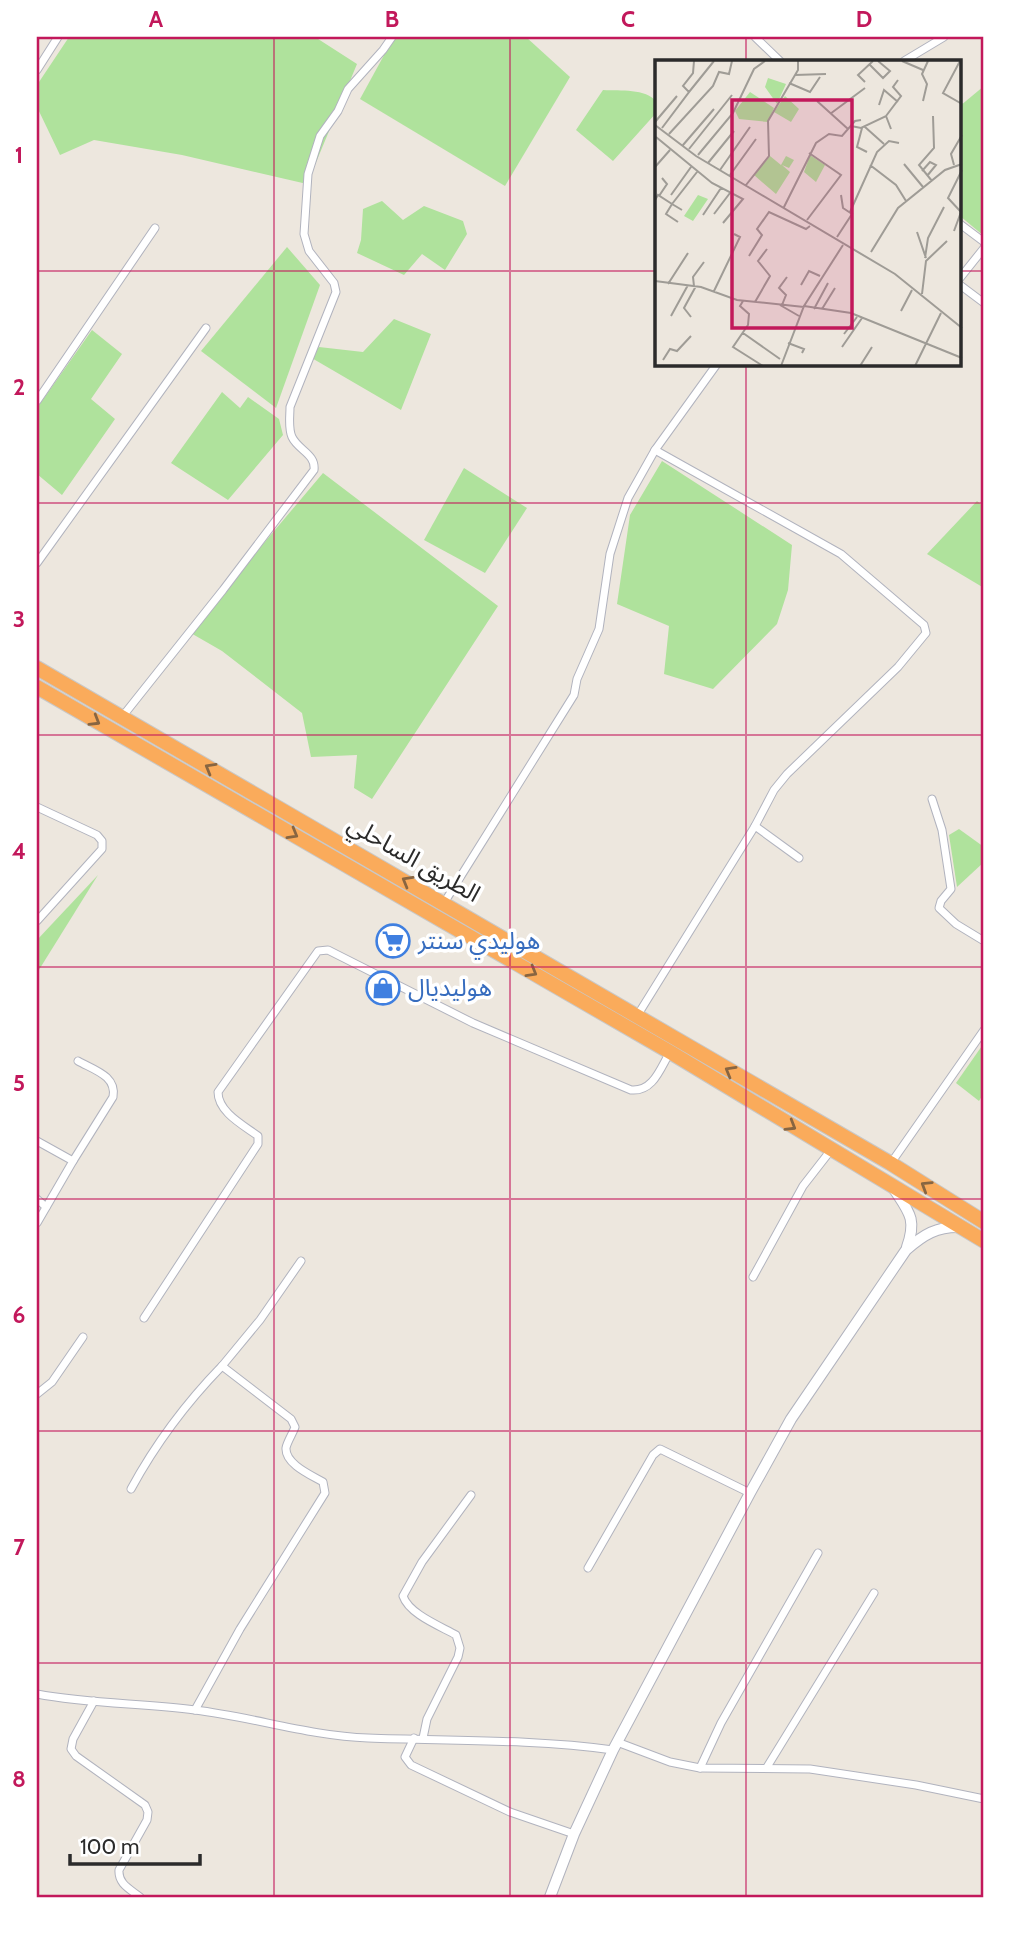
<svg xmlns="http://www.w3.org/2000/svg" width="1021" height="1934" viewBox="0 0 1021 1934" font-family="Cabin,'Noto Sans Arabic',sans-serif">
	<rect width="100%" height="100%" fill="#ede7de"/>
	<g fill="#afe29c">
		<polygon points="69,37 315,37 357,64 307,184 182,155 94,140 60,155 37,107 37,85"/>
		<polygon points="394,37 526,37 570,77 505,186 360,99"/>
		<polygon points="984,86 984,236 960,216 960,106"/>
		<path d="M603 90C621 91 645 88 657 102V112L613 161 576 130Z"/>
		<polygon points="382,201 403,220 424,206 463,221 467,234 445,270 422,254 404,275 357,253 361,240 363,209"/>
		<polygon points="287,247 320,285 276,408 201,351"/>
		<polygon points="394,319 431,334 401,410 310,357 319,347 363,352"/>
		<polygon points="92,330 122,354 91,399 115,419 62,495 37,474 37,408"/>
		<polygon points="222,392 240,408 248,397 279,419 283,435 228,500 171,463"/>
		<polygon points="662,461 792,545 788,590 777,624 713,689 664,674 669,626 617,604 630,515"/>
		<polygon points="464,468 527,508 485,573 424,540"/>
		<polygon points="323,473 498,606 372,799 354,788 357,755 311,757 302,713 222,651 189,632"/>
		<polygon points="977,501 984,507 984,588 927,554"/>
		<polygon points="959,829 984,847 984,862 957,887 949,835"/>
		<polygon points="98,875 37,973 37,940"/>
		<polygon points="984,1043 984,1093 979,1101 956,1083"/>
	</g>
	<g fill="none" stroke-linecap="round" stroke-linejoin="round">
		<defs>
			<g id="street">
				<polyline points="755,37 780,61"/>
				<polyline points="904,61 944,37"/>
				<polyline points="37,70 58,37"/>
				<polyline points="960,224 984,242"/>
				<polyline points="960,278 984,248"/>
				<polyline points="960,285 984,303"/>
				<polyline points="37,401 155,228"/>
				<polyline points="37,563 206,328"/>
				<path d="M122 717 223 590 314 470C316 454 298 450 292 437 288 428 290 417 290 407L336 292 334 283 309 251 304 234 308 174 320 136 338 111 348 89 383 50 392 37"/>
				<polyline points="932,799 942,830 951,889 941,901 939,908 956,924 984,941"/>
				<polyline points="37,807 97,835 102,841 102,849 37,921"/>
				<polyline points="755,826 799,858"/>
				<polyline points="444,903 574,695 577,679 599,629 610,554 628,498 655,450 717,364"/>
				<polyline points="637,1016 755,826 774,790 787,774 898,667 926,633 924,625 841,554 655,450"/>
				<polyline points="37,1141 73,1161 37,1223"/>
				<path d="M73 1161 113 1097C117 1076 94 1070 78 1061"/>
				<polyline points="891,1163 984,1030"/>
				<polyline points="37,1199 46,1207"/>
				<polyline points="753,1277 803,1186 831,1150"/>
				<path d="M144 1318 258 1144V1136C243 1125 218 1112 218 1092L318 951 328 950 473 1023 631 1090C653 1092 660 1069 670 1052"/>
				<polyline points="37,1394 52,1382 83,1337"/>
				<path d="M131 1489C156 1443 186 1403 222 1366"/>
				<polyline points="588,1568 653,1455 660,1449 750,1493"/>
				<path d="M37 1694C89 1704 143 1703 195 1710 253 1717 310 1736 368 1738 450 1741 532 1739 613 1750"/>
				<path d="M94 1701 73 1739 71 1749 76 1756 145 1805 148 1812 147 1820 119 1870C118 1884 130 1889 140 1897"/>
				<path d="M195 1710 240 1629 325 1493 323 1482C311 1475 285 1464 286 1448 287 1442 293 1433 295 1427L291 1419 222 1366 260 1320 301 1261"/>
				<polyline points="414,1738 405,1757 411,1765 510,1812 574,1834"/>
				<path d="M423 1738 427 1719 458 1657 460 1648 456 1635C440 1626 409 1614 403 1596L422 1562 471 1495"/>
				<polyline points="617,1742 670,1762 700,1768 810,1769 916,1785 984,1799"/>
				<polyline points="767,1767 874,1593"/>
				<polyline points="700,1768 721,1723 818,1553"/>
			</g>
			<g id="secondary">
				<path d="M894 1189C909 1212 917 1219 907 1247"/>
				<path d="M550 1897 574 1834 613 1750 750 1493 791 1419 906 1250C923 1235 937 1226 961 1227"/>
			</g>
			<g id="highway">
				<polyline points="37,668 890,1163 984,1222"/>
				<polyline points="37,687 670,1052 984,1241"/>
			</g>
		</defs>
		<use href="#street" stroke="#b1b3be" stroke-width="9"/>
		<use href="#secondary" stroke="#b1b3be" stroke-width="12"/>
		<use href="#highway" stroke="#c8c8c8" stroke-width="16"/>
		<use href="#street" stroke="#fff" stroke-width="7"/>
		<use href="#secondary" stroke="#fff" stroke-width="10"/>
		<use href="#highway" stroke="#faab5b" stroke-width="14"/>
	</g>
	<defs><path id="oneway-chevron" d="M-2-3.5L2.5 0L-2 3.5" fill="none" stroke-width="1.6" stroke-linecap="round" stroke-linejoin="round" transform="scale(1.75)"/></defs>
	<g stroke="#886541">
		<use href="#oneway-chevron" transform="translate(95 721) rotate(31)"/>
		<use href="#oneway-chevron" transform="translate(210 768) rotate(-150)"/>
		<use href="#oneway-chevron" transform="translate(293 834) rotate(30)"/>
		<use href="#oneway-chevron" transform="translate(407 881) rotate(-150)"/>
		<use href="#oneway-chevron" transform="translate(532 972) rotate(30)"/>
		<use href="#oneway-chevron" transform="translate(730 1071) rotate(-150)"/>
		<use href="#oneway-chevron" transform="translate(791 1126) rotate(31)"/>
		<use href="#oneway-chevron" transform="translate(926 1186) rotate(-148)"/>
	</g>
	<path fill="none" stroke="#c2185b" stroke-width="2" stroke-opacity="0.55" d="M274 37V1897M510 37V1897M746 37V61M37 271H657M960 271H984M746 364V1897M37 503H984M37 735H984M37 967H984M37 1199H984M37 1431H984M37 1663H984"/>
	<defs>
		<symbol id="supermarket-ring" viewBox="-11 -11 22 22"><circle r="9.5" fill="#fff" stroke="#3f7fe0" stroke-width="1.5"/><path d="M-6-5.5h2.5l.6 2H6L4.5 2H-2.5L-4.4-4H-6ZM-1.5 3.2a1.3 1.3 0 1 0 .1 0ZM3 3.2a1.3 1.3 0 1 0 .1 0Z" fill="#3f7fe0"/></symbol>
		<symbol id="shop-ring" viewBox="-11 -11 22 22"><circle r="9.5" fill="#fff" stroke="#3f7fe0" stroke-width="1.5"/><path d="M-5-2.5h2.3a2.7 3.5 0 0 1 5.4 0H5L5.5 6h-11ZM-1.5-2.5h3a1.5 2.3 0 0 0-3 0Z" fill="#3f7fe0"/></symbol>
	</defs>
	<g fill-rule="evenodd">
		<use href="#supermarket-ring" x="374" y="922" width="38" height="38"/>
		<use href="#shop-ring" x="364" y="969" width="38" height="38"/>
	</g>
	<g text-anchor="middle" stroke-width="7" stroke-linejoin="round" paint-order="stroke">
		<g font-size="24" fill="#2b2b2b" stroke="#fff">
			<text transform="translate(414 859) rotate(30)" y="8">الطريق الساحلي</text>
		</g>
		<g font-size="24" fill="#366cbe" stroke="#fff" text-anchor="start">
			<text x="418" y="949">هوليدي سنتر</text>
			<text x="408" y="996">هوليديال</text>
		</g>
	</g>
	<g transform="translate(655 60)">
		<rect width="306" height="306" fill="#ede7de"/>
		<path d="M113 18 131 24 122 44 110 27ZM95 32 119 48 113 62 84 59 80 51ZM130 36 144 49 136 62 119 52ZM155 95 170 105 161 122 149 112ZM115 96 126 105 131 96 139 100 134 108 127 105 135 112 121 134 99 115ZM43 135 53 139 38 161 29 156Z" fill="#afe29c"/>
		<path fill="none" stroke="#9f9c96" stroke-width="2" d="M247 1 268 10M305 1 288 33 307 44M214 4 228 18 235 11 223 1M140 15 171 14M210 22 203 15 218 1M134 23 155 32 165 17M34 32 59 1M162 41 193 69M268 41 272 24 267 14 273 1M224 45 229 30 243 42M175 54 210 28M231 56 246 36 238 27 243 20M0 62 22 36M0 65 41 96 240 214 307 268M196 66 206 68 231 56 236 69M210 67 229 84M7 68 34 32 28 26 38 13 39 1M207 68 202 87 212 92M14 74 58 26 64 12 74 14 77 1M1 77 57 123 88 139 68 163M28 85 59 49M34 89 77 35M43 95 78 53 99 9 110 1M53 103 79 71M249 104 268 127M215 105 241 125 251 141M299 105 296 94 307 75M0 107 15 90M65 110 95 67M267 111 275 102 281 105 272 116M75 115 101 79M277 121 264 105 279 88 278 56M91 125 114 96 113 61 143 10V1M16 135 36 107M4 136 12 124 7 118M0 140 3 135 17 144 42 112M129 147 161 83 174 74 187 76 200 61 206 60M195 152 222 92 234 81 244 83M59 154 75 133M48 155 66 128M152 160 186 115 154 93M23 162 11 154 17 144 27 150M299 171 306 152 293 138 307 110M262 172 271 198M182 177 197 154 188 148 186 135M216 192 243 148 290 110 307 104M94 196 107 175 102 169 114 152 151 169 155 166M270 198 273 178 289 147M0 221 46 227 82 240 149 247M13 224 33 193M146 225 154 211 165 216M39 226 38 217 49 202M59 231 85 177 79 174M267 234 271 201 292 181M88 241 85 246 94 254 93 265 78 287 108 306M100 242 115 216 103 201 112 189M125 245 144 256M127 245 131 235 124 228 132 217M149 246 196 253 307 298M159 249 173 223M167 249 180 228M246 251 257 230M16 256 33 225M36 257 29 248 41 226M88 273 125 299M189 274 202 257M133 283 149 289 147 293M187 287 207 258M8 300 15 289 22 291 36 276M126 306 149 246 188 185M205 306 217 287M260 306 286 253"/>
		<path fill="#c2185b" fill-opacity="0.15" stroke="#c2185b" stroke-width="3.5" d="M77 40H197V268H77Z"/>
		<rect width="306" height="306" fill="none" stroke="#2b2b2b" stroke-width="3.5"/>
	</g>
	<rect width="1021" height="1934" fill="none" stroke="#ffffff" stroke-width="77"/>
	<path d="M70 1854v10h130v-10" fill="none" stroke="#2b2b2b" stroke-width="3.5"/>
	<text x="80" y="1854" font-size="21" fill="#2b2b2b" stroke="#ffffff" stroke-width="5" paint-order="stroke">100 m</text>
	<rect x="38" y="38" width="944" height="1858" fill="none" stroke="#c2185b" stroke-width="2.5"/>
	<g font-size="23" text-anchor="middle" font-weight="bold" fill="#c2185b">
		<text x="156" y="27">A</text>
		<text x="392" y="27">B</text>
		<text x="628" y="27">C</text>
		<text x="864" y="27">D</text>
		<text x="19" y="163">1</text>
		<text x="19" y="395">2</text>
		<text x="19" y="627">3</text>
		<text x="19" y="859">4</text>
		<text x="19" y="1091">5</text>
		<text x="19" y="1323">6</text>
		<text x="19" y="1555">7</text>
		<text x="19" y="1787">8</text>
	</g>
</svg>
